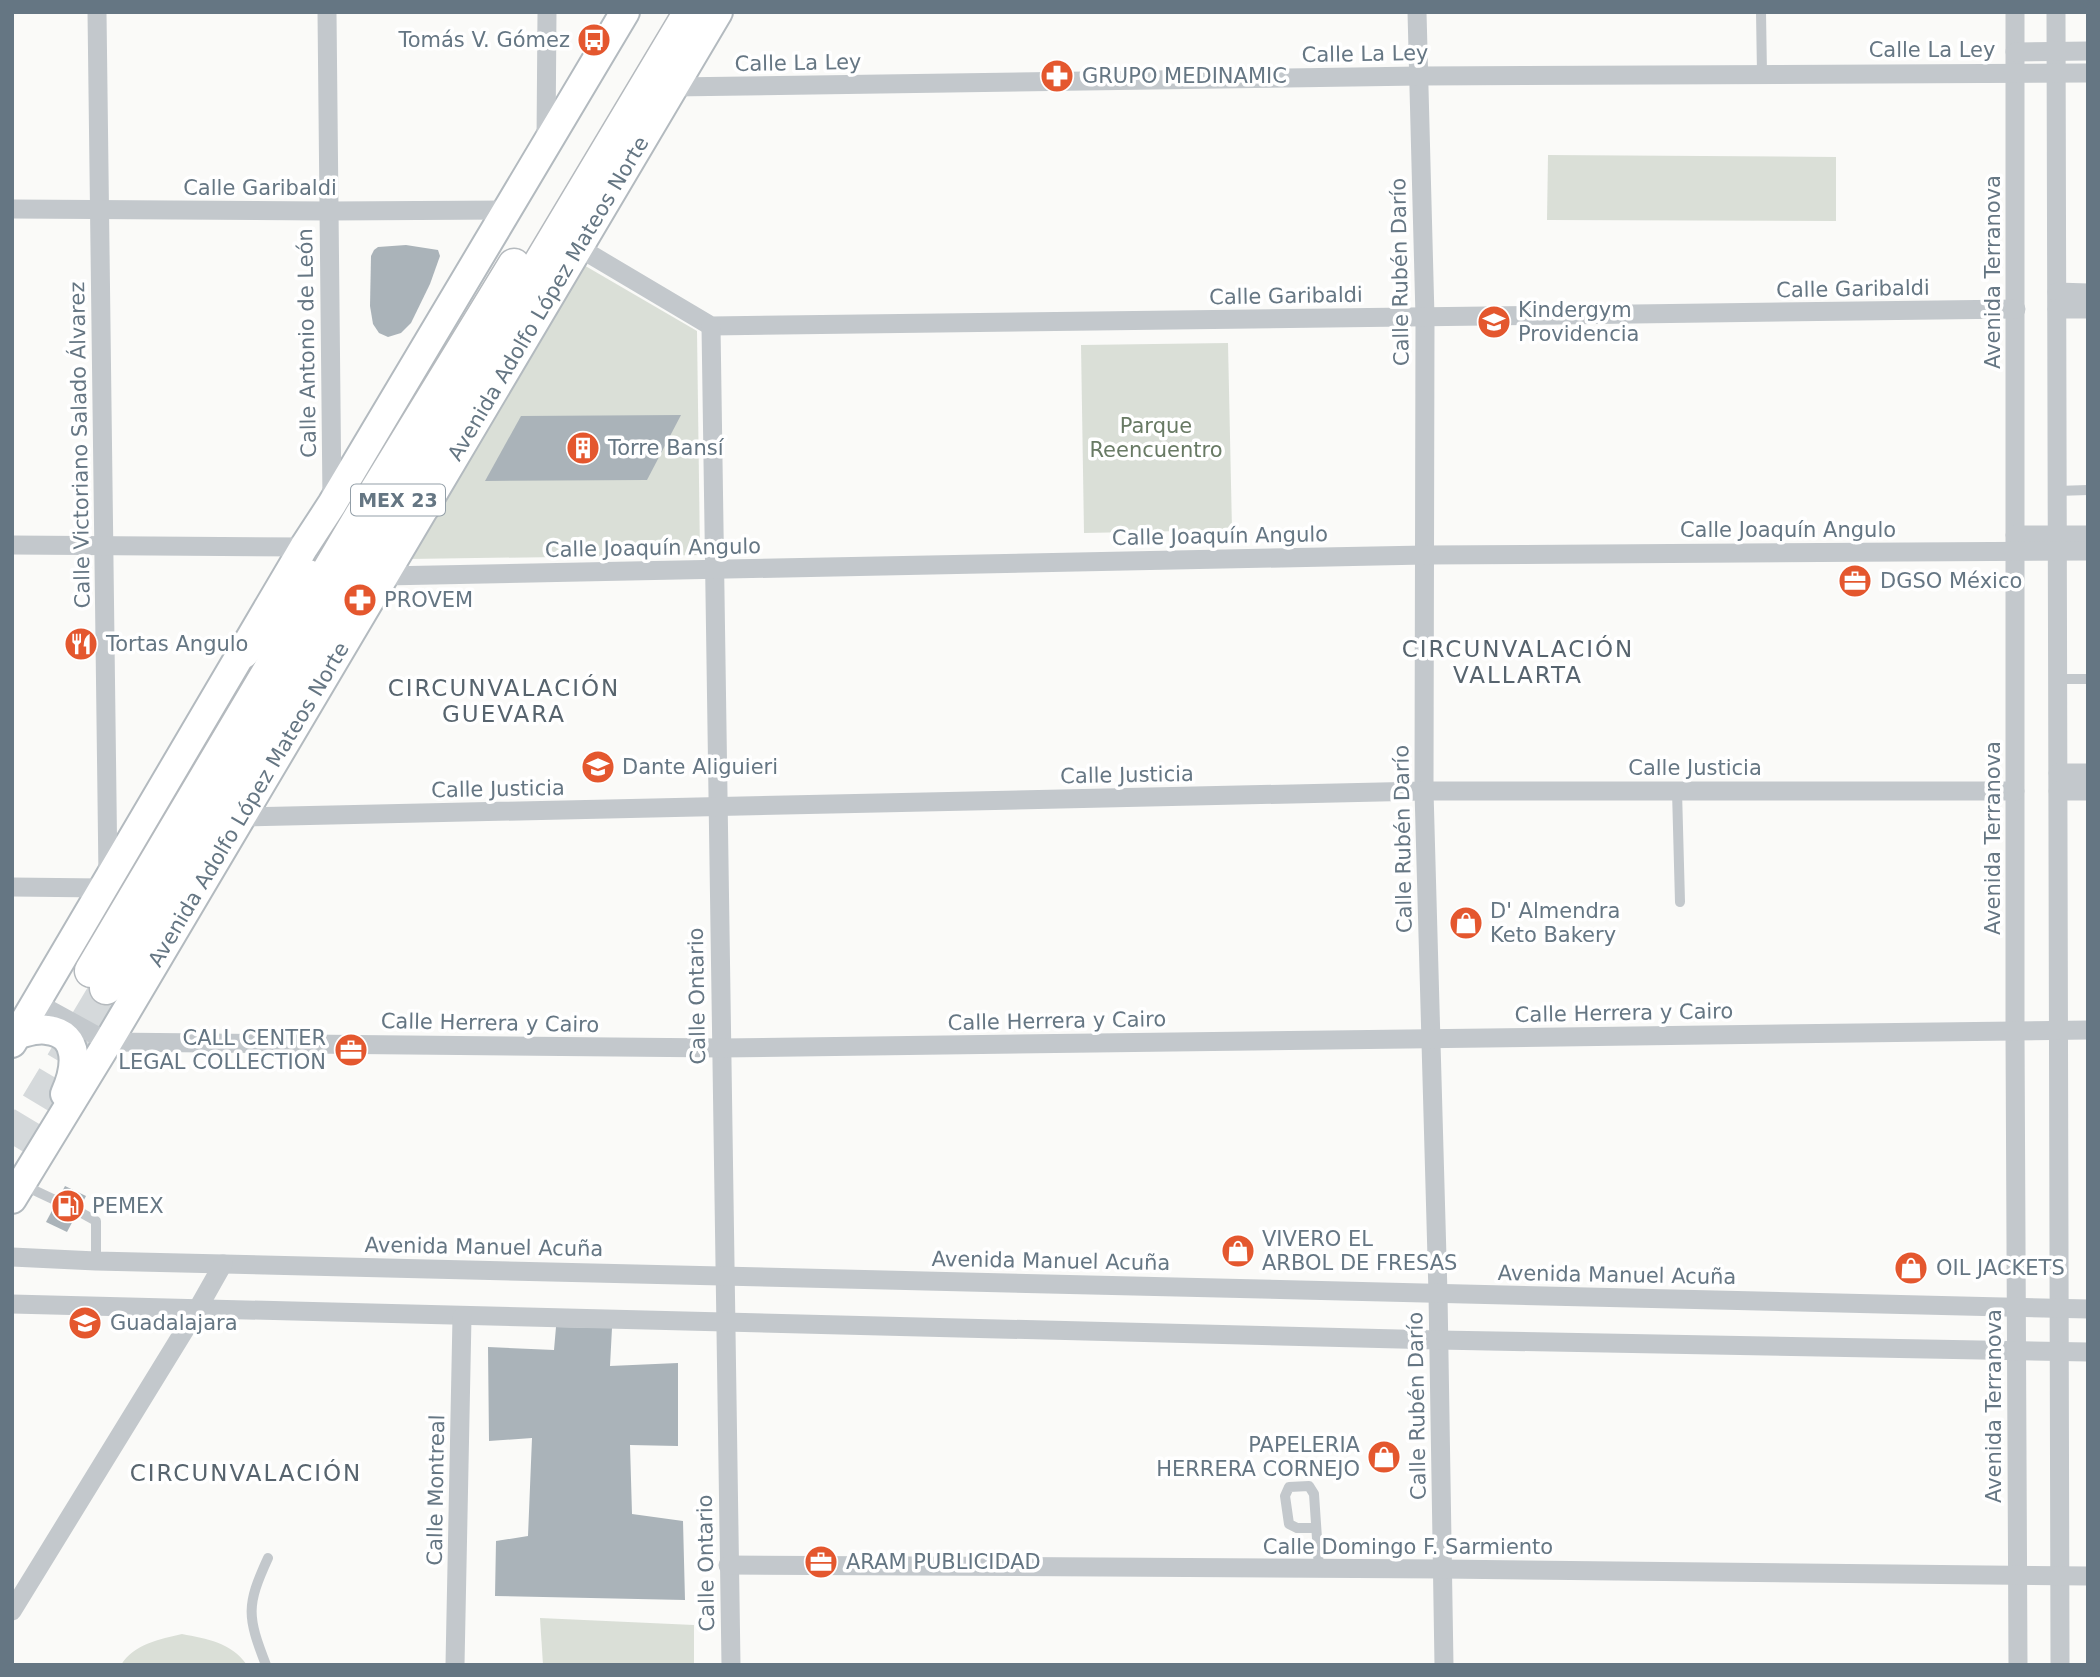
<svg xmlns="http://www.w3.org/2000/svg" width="2100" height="1677" viewBox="0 0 2100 1677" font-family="'DejaVu Sans',sans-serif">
	<rect width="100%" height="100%" fill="#fafaf8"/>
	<g fill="#dadfd7">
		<polygon points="1548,155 1836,157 1836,221 1547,220"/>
		<polygon points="582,264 697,331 700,555 408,559"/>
		<polygon points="1228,343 1232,530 1084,533 1081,345"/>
		<polygon points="540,1618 694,1625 694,1665 543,1665"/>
		<path d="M182 1634C207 1639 231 1642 247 1665H121C134 1644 160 1639 182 1634Z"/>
	</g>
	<g fill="#aab3b9">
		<polygon points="406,245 438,250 440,256 430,284 411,323 401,333 388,337 379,333 373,324 370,306 371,256 374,250 378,247"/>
		<polygon points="681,415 647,480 485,481 521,416"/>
		<polygon points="65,1186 86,1196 67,1232 46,1222"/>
		<polygon points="556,1327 612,1328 610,1366 678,1363 678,1446 630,1445 632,1514 683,1521 685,1600 495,1596 496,1541 528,1536 532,1438 489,1441 488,1347 554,1350"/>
	</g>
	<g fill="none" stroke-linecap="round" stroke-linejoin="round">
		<polyline stroke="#d5d9db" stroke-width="32" stroke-dasharray="32 16" stroke-linecap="butt" points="12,1145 106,988"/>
		<defs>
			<g id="secondary">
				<path d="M18 1034C27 1032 37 1028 47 1030 82 1034 76 1070 65 1094"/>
				<polyline points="12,1043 304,547 332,504 625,12"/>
				<path id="s1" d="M12 1199 108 1042 718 12"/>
			</g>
			<g id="primary">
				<polyline points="426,504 450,443"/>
				<polyline points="243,652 308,576"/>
				<polyline points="91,971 365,509 514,265"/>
				<polyline points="106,988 690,12"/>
			</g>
		</defs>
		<use href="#secondary" stroke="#b3babf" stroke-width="32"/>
		<use href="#primary" stroke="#b5babe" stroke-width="35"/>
		<g stroke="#c3c8cc" stroke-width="10">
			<polyline points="1761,12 1762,74"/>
			<polyline points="2057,491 2088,490"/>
			<polyline points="2058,679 2088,679"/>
			<polyline points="1677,791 1680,902"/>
			<polyline points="23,1185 57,1201"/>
			<polyline points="78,1211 96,1221 96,1261"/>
			<polyline points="1316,1528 1297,1528 1289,1524 1285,1496 1289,1487 1309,1486 1314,1494 1319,1568"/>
			<path d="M266 1665C247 1616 246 1606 268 1558"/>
		</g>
		<g stroke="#c3c8cc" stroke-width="19">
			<polyline points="97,12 108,877"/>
			<polyline points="327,12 332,501"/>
			<polyline points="1417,12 1425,317 1424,791 1438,1294 1444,1665"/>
			<polyline points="2015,12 2015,1031 2018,1665"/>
			<polyline points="2056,12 2060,1665"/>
			<polyline points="2015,52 2088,51"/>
			<polyline points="673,87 1420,76 2088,73"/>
			<polyline points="546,141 547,12"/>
			<polyline points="12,209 329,211 507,210"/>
			<polyline points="578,247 711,326 2016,309"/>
			<polyline points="2057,292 2088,293"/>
			<polyline points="2057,309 2088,309"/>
			<polyline points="711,326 731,1665"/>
			<polyline points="2015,535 2088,535"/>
			<polyline points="12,545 304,547"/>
			<polyline points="384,576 1425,555 2088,551"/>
			<polyline points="2058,773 2088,773"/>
			<polyline points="2058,791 2088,791"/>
			<polyline points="241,817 1424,791 2015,791"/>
			<polyline points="12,887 102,888"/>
			<polyline points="37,1003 108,1042 721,1048 2088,1030"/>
			<polyline points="12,1257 96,1261 2088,1309"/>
			<polyline points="12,1304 1438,1340 2088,1352"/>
			<polyline points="728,1565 1442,1569 2088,1576"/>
			<polyline points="12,1611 197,1310 223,1264"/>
			<polyline points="455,1665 462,1317"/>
		</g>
		<use href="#secondary" stroke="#fff" stroke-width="28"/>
		<use href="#primary" stroke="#fff" stroke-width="32"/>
	</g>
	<defs>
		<symbol id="bus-disc" viewBox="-11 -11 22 22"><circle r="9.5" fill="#e4572e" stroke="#fff"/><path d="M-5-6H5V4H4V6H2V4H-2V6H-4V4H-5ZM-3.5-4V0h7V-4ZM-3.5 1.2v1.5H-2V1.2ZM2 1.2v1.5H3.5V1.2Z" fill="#fff"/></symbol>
		<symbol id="pharmacy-disc" viewBox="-11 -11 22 22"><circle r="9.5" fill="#e4572e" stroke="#fff"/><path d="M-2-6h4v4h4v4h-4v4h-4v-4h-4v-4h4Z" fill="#fff"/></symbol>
		<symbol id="school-disc" viewBox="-11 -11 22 22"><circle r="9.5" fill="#e4572e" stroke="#fff"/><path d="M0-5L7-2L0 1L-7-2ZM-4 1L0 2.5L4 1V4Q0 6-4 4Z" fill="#fff"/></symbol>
		<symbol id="building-disc" viewBox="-11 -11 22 22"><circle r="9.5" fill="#e4572e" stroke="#fff"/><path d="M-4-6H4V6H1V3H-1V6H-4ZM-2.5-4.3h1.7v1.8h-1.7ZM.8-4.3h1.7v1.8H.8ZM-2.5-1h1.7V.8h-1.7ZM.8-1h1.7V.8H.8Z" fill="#fff"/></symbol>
		<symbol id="office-disc" viewBox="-11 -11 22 22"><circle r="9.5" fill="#e4572e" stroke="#fff"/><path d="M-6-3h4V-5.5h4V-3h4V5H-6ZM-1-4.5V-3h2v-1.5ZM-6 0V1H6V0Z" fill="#fff"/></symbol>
		<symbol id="restaurant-disc" viewBox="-11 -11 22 22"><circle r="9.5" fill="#e4572e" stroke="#fff"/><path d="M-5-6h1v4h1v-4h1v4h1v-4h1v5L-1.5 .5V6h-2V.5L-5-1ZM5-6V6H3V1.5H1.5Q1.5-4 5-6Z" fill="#fff"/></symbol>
		<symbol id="shop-disc" viewBox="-11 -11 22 22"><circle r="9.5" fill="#e4572e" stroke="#fff"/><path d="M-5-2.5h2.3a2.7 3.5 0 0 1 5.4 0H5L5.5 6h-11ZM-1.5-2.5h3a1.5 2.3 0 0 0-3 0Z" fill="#fff"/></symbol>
		<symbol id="fuel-disc" viewBox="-11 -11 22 22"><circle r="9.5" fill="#e4572e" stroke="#fff"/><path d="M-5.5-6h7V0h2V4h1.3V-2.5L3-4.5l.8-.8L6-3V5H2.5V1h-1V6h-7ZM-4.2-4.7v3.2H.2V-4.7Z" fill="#fff"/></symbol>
	</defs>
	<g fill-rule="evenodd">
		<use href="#bus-disc" x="575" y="21" width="38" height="38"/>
		<use href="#pharmacy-disc" x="1038" y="57" width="38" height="38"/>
		<use href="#school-disc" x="1475" y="303" width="38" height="38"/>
		<use href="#building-disc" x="564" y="429" width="38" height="38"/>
		<use href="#office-disc" x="1836" y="562" width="38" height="38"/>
		<use href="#pharmacy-disc" x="341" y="581" width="38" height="38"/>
		<use href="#restaurant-disc" x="62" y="625" width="38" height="38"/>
		<use href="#school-disc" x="579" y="748" width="38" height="38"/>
		<use href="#shop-disc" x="1447" y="904" width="38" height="38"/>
		<use href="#office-disc" x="332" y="1031" width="38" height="38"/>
		<use href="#fuel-disc" x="49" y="1187" width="38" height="38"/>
		<use href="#shop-disc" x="1219" y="1232" width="38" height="38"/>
		<use href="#shop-disc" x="1892" y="1249" width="38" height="38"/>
		<use href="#school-disc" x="66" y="1304" width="38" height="38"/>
		<use href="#shop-disc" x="1365" y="1438" width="38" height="38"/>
		<use href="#office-disc" x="802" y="1543" width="38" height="38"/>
	</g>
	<g text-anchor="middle" stroke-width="7" stroke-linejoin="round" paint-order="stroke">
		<rect fill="#fff" stroke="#939fa8" stroke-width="2" x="351" y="484.5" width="94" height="31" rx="5"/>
		<g font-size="19" font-weight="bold" fill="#657683">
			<text x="398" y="507">MEX 23</text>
		</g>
		<g font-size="21" fill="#657683" stroke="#fff" text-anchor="start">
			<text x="570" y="47" text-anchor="end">Tomás V. Gómez</text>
			<text x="1082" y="83">GRUPO MEDINAMIC</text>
			<text x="1518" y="317">Kindergym<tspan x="1518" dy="24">Providencia</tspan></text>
			<text x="608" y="455">Torre Bansí</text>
			<text x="1880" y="588">DGSO México</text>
			<text x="384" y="607">PROVEM</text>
			<text x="106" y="651">Tortas Angulo</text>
			<text x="622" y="774">Dante Aliguieri</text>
			<text x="1490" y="918">D' Almendra<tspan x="1490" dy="24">Keto Bakery</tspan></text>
			<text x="326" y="1045" text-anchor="end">CALL CENTER<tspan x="326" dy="24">LEGAL COLLECTION</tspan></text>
			<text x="92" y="1213">PEMEX</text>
			<text x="1262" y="1246">VIVERO EL<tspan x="1262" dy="24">ARBOL DE FRESAS</tspan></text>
			<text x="1936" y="1275">OIL JACKETS</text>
			<text x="110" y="1330">Guadalajara</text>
			<text x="1360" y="1452" text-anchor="end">PAPELERIA<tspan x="1360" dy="24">HERRERA CORNEJO</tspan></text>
			<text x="846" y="1569">ARAM PUBLICIDAD</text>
		</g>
		<g font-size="21" fill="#657683" stroke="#fff">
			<text x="1932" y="57">Calle La Ley</text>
			<text transform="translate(1365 54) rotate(-1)" y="7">Calle La Ley</text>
			<text transform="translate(798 63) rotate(-1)" y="7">Calle La Ley</text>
			<text x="260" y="195">Calle Garibaldi</text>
			<text transform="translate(1400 272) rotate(-91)" y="7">Calle Rubén Darío</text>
			<text transform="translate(1993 272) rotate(-90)" y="7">Avenida Terranova</text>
			<text transform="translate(1853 289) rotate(-1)" y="7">Calle Garibaldi</text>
			<text transform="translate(1286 296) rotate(-1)" y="7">Calle Garibaldi</text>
			<text dy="7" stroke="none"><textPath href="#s1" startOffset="1048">Avenida Adolfo López Mateos Norte</textPath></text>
			<text transform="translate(307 343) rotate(-91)" y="7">Calle Antonio de León</text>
			<text transform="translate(80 445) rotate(-91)" y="7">Calle Victoriano Salado Álvarez</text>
			<text x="1788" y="537">Calle Joaquín Angulo</text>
			<text transform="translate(1220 536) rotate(-1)" y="7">Calle Joaquín Angulo</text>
			<text transform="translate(653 548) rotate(-1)" y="7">Calle Joaquín Angulo</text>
			<text x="1695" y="775">Calle Justicia</text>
			<text transform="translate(1127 775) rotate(-1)" y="7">Calle Justicia</text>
			<text transform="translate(498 789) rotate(-1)" y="7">Calle Justicia</text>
			<text dy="7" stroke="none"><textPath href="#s1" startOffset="460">Avenida Adolfo López Mateos Norte</textPath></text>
			<text transform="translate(1993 838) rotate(-90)" y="7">Avenida Terranova</text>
			<text transform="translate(1403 839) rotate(-91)" y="7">Calle Rubén Darío</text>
			<text transform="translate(697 996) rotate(-91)" y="7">Calle Ontario</text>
			<text transform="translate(1624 1013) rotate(-1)" y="7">Calle Herrera y Cairo</text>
			<text transform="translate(1057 1021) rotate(-1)" y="7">Calle Herrera y Cairo</text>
			<text transform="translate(490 1023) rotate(1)" y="7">Calle Herrera y Cairo</text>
			<text transform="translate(484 1247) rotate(1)" y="7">Avenida Manuel Acuña</text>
			<text transform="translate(1051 1261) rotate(1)" y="7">Avenida Manuel Acuña</text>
			<text transform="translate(1617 1275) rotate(1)" y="7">Avenida Manuel Acuña</text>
			<text transform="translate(1417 1406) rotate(-91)" y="7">Calle Rubén Darío</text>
			<text transform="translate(1994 1406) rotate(-90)" y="7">Avenida Terranova</text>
			<text transform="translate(436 1490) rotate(-89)" y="7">Calle Montreal</text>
			<text x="1408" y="1554">Calle Domingo F. Sarmiento</text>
			<text transform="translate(706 1563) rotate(-91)" y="7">Calle Ontario</text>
		</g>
		<g font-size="21" fill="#687a64" stroke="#fff">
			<text x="1156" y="433">Parque<tspan x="1156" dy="24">Reencuentro</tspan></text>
		</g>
		<g font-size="23" letter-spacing="2" fill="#57646e" stroke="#fff">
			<text x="1518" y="657">CIRCUNVALACIÓN<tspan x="1518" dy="26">VALLARTA</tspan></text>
			<text x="504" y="696">CIRCUNVALACIÓN<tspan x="504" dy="26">GUEVARA</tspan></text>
			<text x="246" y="1481">CIRCUNVALACIÓN</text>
		</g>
	</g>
	<rect width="2100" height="1677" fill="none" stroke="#657683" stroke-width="28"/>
</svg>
